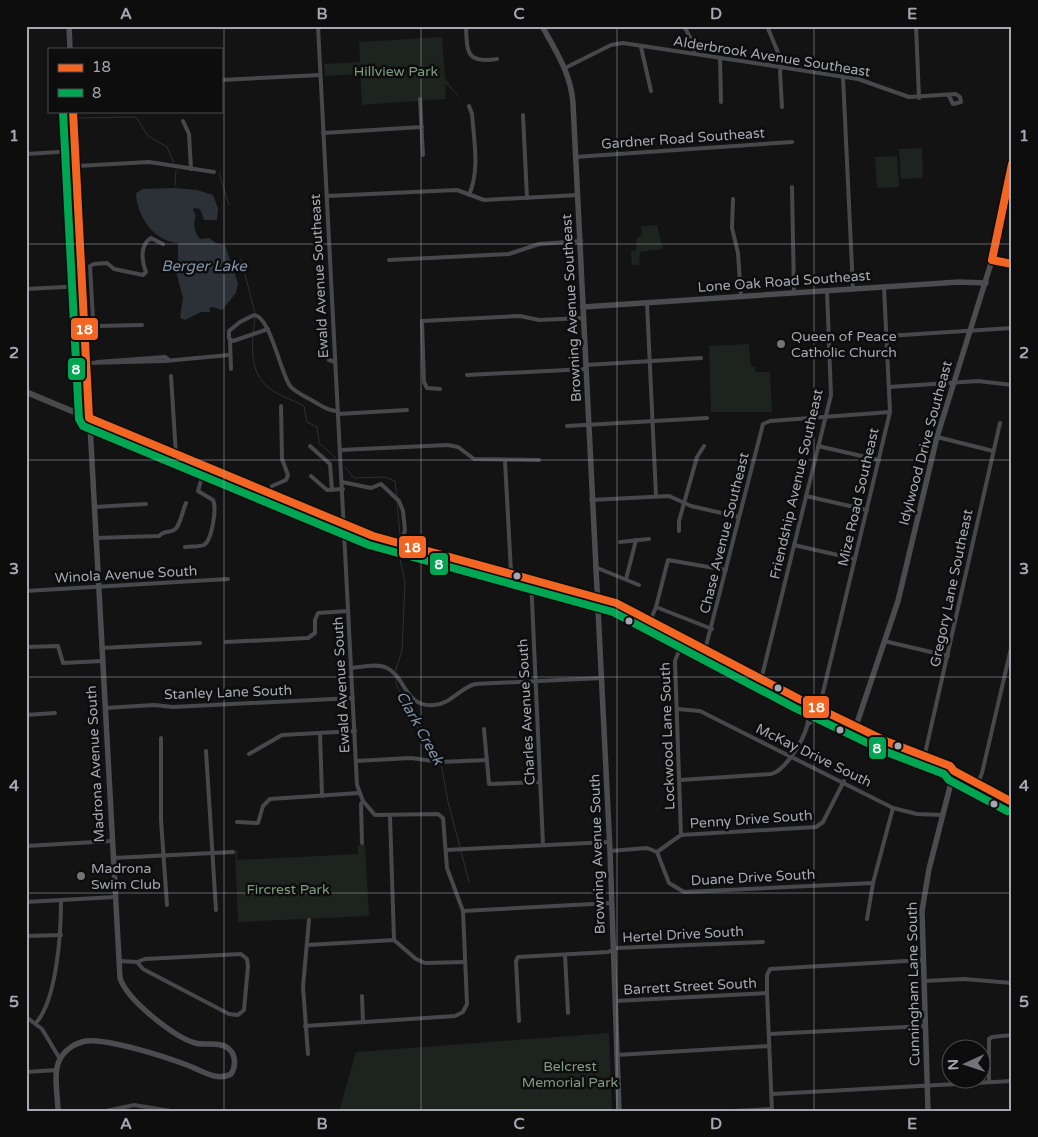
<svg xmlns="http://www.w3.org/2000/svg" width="1038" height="1137" viewBox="0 0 1038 1137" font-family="'Varela Round',sans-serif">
	<rect width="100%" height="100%" fill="#131313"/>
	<g fill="#1d231e">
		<polygon points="442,37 445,78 463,102 445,83 446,99 362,105 360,74 325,76 324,64 360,62 359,42"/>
		<polygon points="922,148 923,178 901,179 899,149"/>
		<polygon points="897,156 899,187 877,188 875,157"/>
		<polygon points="657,225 663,249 640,252 639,265 632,265 631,251 636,250 637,238 642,235 641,226"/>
		<polygon points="749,344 751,367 755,367 756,372 770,372 772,412 711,412 709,346"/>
		<polygon points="358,845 365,845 369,916 238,922 235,850 237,850 237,860 358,854"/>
		<polygon points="609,1033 612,1111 339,1111 356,1052"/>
	</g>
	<path fill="#2b3137" d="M175 188 197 190 213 195 218 208 217 220H204L200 209 194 208 193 210 196 216C192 222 195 234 200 239L209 238 216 243 225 245 238 283 236 293 222 310 213 307 209 308 210 312H201L185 320 180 318 183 298 177 275 171 268 178 265V243C154 241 137 217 136 193L143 189Z"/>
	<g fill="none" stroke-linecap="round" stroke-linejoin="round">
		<g stroke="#2b3137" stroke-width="1">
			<polyline points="77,118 136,117 148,136 167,147 174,163"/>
			<polyline points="219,173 229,205"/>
			<polyline points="175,185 176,170"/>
			<polyline points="241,259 255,313"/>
			<path d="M255 317C253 337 248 365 263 382 271 393 291 399 304 406L307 422 317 427 319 443 336 458"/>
			<polyline points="345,467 354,478 385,477 395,481 397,497"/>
			<polyline points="397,501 400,535 398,539"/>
			<polyline points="395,672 402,651 405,582 397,545"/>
			<polyline points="396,678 396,684 424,740 440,760"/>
			<polyline points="441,763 448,802 460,847"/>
			<polyline points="461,851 469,882"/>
		</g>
		<g stroke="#47484c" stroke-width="4">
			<path d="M466 26C467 52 466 64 497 59"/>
			<polyline points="684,26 693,43 694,53"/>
			<polyline points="767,26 782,62 780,72 782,107"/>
			<polyline points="870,26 916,27"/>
			<polyline points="916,26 919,98"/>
			<polyline points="641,47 651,91"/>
			<polyline points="720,58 721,102"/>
			<polyline points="768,65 778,54"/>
			<polyline points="565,68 611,45 623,43 858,79 909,97 956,94 960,97 961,102 953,104 949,96"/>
			<polyline points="843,77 853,289"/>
			<polyline points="221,80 320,75"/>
			<polyline points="420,99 423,155"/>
			<polyline points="523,115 527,198"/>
			<polyline points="183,121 189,134 191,169"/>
			<polyline points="323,133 422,127"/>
			<polyline points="26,154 75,151"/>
			<polyline points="575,157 792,142"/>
			<polyline points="77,166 149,162 214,172"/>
			<polyline points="792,187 794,293"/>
			<path d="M469 195C480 170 474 141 472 114L469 106"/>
			<polyline points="327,196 457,190 484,200 578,195"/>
			<polyline points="733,199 732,228 738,253 741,297"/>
			<polyline points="389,260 509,254 539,244 581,241"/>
			<polyline points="26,289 84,286"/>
			<polyline points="647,303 656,496"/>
			<path d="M142 325 97 326 93 319 90 266 94 264 107 263 114 269 143 275 146 272C142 261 139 246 151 238L163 244"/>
			<path d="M268 329 236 340 232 341 229 338V331L240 322 254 315C270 316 280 371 290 386 295 392 306 397 313 401 322 406 328 411 338 411"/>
			<polyline points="887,336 1012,328"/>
			<polyline points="230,340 231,369"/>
			<polyline points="324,353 329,360 335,362"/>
			<polyline points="97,362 165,357 168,359"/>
			<polyline points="87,363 165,361 229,355"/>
			<polyline points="586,365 701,358"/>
			<polyline points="467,375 586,369"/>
			<polyline points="171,376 176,455"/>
			<polyline points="889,387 978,381 1012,385"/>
			<polyline points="440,389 427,388 424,382 422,321 520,316 539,320 584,318"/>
			<polyline points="338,414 407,410"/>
			<polyline points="567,426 707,418"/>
			<polyline points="937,437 993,451"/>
			<polyline points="310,446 330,464 332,490"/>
			<polyline points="818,446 879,460"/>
			<polyline points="340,450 448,445 458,447 474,459 539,460"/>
			<polyline points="505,461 511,572"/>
			<polyline points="311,476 327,490 343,489"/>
			<polyline points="342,482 371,488 381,484 399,501 403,511 405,530 401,545"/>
			<polyline points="269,493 272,486 286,480 288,475 282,459 281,406"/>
			<polyline points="806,496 867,510"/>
			<polyline points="591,500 669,496 691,506 739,517"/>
			<polyline points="94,507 146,504"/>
			<polyline points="679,531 679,521 697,457 704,446"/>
			<path d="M95 538 159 536C164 530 168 533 174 530 180 527 183 509 186 503"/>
			<polyline points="620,542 649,539"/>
			<polyline points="794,545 855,559"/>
			<path d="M185 547C190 546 199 547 204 545 212 540 217 508 213 500L198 491 205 466"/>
			<polyline points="595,567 639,585"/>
			<polyline points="531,578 543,845"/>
			<polyline points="626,579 636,540"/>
			<polyline points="26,591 228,579"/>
			<polyline points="651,619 656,607"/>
			<polyline points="712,629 656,607 668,560 726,570"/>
			<polyline points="884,641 948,656"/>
			<polyline points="226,642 308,638 315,633 315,620 318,613 348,611"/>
			<polyline points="26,647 58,646 63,663 102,661"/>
			<polyline points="101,648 200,643"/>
			<polyline points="705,650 763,424 770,421 890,412"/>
			<path d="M352 668C362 667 378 663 387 668 405 676 405 708 434 705 451 704 460 688 475 684L602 678"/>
			<polyline points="761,680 831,395 827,291"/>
			<polyline points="105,708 154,705 173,707 353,698"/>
			<polyline points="677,709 700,711 893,808 917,814 942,815"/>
			<polyline points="819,709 890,412 884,287"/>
			<polyline points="26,715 55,713"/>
			<polyline points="808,724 818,717 838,719"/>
			<polyline points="484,729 489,784 540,782"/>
			<polyline points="320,733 322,796"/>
			<polyline points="161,738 161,820 167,905"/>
			<polyline points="206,751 216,910"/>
			<polyline points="249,754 282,735 355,731"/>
			<polyline points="924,758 1000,423"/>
			<polyline points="356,761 411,758 440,762 487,760"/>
			<path d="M680 780 771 774C786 771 810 732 808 716 808 710 805 706 801 702"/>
			<polyline points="978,783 982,773 1012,644"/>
			<polyline points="390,816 394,940"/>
			<polyline points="237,822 258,823 263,806 270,799 359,793"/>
			<polyline points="681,835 675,661 684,638"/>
			<polyline points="362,843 361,804 363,801"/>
			<polyline points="26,846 112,841"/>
			<polyline points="446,850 609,842"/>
			<polyline points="610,851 647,848 657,852 681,835 816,827 823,822 844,781"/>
			<polyline points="657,852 669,883 684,892 873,883"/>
			<polyline points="113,858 233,852"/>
			<polyline points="26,902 115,897"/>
			<polyline points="463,911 611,903"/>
			<polyline points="867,919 873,883 893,808"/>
			<polyline points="26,936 61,935"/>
			<polyline points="307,945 394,940 416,959 425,963 465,962"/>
			<polyline points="565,955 568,1013"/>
			<polyline points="119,961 137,962 145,959 241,954 247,959 248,966 244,1010 238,1015 229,1014 143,969 137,962"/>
			<polyline points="924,981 964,979 1012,983"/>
			<polyline points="362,996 363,1022"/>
			<polyline points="615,1001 767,993"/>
			<polyline points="26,1017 42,1029 60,1059"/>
			<polyline points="519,1021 516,961 518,957 608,952 617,948 763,942"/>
			<path d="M36 1023C57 999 61 933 61 901"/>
			<polyline points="305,1026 455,1016 463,1012 467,1004 463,911 447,868 443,818 438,814 375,815 363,801 357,785 318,26"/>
			<polyline points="769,1034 925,1026"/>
			<polyline points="308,1054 303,987 309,920"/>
			<polyline points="616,1055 769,1046"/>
			<polyline points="26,1072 57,1070"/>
			<polyline points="989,1082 989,1039 992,1037 1012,1035"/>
			<polyline points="772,1094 1012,1081"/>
			<polyline points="106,1111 134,1105 171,1111"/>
			<polyline points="733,1111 772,1109"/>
			<polyline points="772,1111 767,993 767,975 770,969 923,960"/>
		</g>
		<g stroke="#4b4c50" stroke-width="5.5">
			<polyline points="69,26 70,49"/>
			<path d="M542 26C556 51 571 74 573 103L610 851 619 1111"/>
			<polyline points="992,260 1012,264"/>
			<polyline points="583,307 959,282 986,283"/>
			<polyline points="856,726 898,601 937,437 992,260 1012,163"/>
			<path d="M58 1111C58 1096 53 1075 59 1061 64 1050 75 1043 86 1041 107 1038 166 1057 187 1065 201 1070 217 1082 231 1074 236 1067 236 1055 229 1049 221 1041 206 1046 195 1043 174 1037 127 1000 120 978L73 111"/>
			<polyline points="928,1111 922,911 929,869 954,771"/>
		</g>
		<g stroke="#4a4a4d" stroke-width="6">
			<polyline points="26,392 373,536 616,603 648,618 715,656 799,699 888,742 950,766 954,771 1012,802"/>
			<path d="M924 758C930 766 944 773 954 771"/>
		</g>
		<defs>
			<g id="bus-1">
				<polyline points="73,111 89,418 373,536 616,603 799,699 888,742 950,766 954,771 1012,802"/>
				<polyline points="1012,164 992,260 1012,264"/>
			</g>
			<polyline id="bus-2" points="63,112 79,419 83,426 369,545 613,612 795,708 884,751 944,774 949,780 1007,811"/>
		</defs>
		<use href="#bus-1" stroke="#0d0d0e" stroke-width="11"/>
		<use href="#bus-2" stroke="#0d0d0e" stroke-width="11"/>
		<use href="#bus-1" stroke="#f26522" stroke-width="8"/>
		<use href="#bus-2" stroke="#00a651" stroke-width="8"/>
	</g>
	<path fill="none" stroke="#a5a8b2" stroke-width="1" stroke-opacity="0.55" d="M224 26V1111M421 26V1111M617 26V1111M814 26V1111M26 244H1012M26 460H1012M26 677H1012M26 893H1012"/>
	<g fill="#72747a" stroke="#0d0d0e" stroke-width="2">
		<circle cx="781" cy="344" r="5"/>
		<circle cx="81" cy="876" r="5"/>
	</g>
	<g fill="#a5a8b2" stroke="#0d0d0e" stroke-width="2">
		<circle cx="517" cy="576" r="4.5"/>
		<circle cx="629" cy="621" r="4.5"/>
		<circle cx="778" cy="688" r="4.5"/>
		<circle cx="840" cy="730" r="4.5"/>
		<circle cx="898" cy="746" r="4.5"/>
		<circle cx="994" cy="804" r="4.5"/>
	</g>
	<g text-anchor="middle" stroke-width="5" stroke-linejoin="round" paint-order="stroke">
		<g font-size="14" fill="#a5a8b2" stroke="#0d0d0e">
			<text transform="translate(772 56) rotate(9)" y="5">Alderbrook Avenue Southeast</text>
			<text transform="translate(683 138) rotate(-4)" y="5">Gardner Road Southeast</text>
			<text transform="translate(319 276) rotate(-93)" y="5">Ewald Avenue Southeast</text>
			<text transform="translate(784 281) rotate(-4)" y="5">Lone Oak Road Southeast</text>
			<text transform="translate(571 308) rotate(-93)" y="5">Browning Avenue Southeast</text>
			<text transform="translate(925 443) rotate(-75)" y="5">Idylwood Drive Southeast</text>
			<text transform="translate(796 484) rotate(-77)" y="5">Friendship Avenue Southeast</text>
			<text transform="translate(858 497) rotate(-77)" y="5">Mize Road Southeast</text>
			<text transform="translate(724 533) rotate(-76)" y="5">Chase Avenue Southeast</text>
			<text transform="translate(126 574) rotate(-3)" y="5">Winola Avenue South</text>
			<text transform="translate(951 588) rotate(-78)" y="5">Gregory Lane Southeast</text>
			<text transform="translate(341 685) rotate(-93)" y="5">Ewald Avenue South</text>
			<text transform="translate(228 692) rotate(-2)" y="5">Stanley Lane South</text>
			<text transform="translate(526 712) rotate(-93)" y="5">Charles Avenue South</text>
			<text transform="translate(667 736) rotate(-92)" y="5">Lockwood Lane South</text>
			<text transform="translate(814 755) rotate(26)" y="5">McKay Drive South</text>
			<text transform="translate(95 764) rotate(-93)" y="5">Madrona Avenue South</text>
			<text transform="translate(751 819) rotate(-4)" y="5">Penny Drive South</text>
			<text transform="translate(597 854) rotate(-92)" y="5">Browning Avenue South</text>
			<text transform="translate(753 877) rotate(-3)" y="5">Duane Drive South</text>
			<text transform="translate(683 934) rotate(-3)" y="5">Hertel Drive South</text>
			<text transform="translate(913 984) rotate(-91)" y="5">Cunningham Lane South</text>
			<text transform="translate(690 986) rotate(-3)" y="5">Barrett Street South</text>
		</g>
		<g font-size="14" fill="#7e9b82" stroke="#0d0d0e">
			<text x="396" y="76">Hillview Park</text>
			<text x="288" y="894">Fircrest Park</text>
			<text x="570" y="1071">Belcrest<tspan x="570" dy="16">Memorial Park</tspan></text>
		</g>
		<g font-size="14" fill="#a5a8b2" stroke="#0d0d0e" text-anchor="start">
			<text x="791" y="341">Queen of Peace<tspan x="791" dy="16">Catholic Church</tspan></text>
			<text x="91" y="873">Madrona<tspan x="91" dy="16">Swim Club</tspan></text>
		</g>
		<g font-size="15" font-style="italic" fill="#8093aa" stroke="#0d0d0e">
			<text x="204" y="271">Berger Lake</text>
			<text transform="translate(420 728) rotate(61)" y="5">Clark Creek</text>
		</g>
	</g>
	<g stroke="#0d0d0e" stroke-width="2">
		<rect x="70" y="317" width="29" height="24" rx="5" fill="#f26522"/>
		<rect x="67" y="357" width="19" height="24" rx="5" fill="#00a651"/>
		<rect x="398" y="535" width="29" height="24" rx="5" fill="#f26522"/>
		<rect x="429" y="552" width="20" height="24" rx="5" fill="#00a651"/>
		<rect x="802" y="695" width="28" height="24" rx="5" fill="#f26522"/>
		<rect x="868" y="736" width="19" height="24" rx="5" fill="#00a651"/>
	</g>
	<g font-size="14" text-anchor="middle" font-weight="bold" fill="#fff">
		<text x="84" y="334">18</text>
		<text x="76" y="374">8</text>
		<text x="412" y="552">18</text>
		<text x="439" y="569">8</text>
		<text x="816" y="712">18</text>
		<text x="877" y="753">8</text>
	</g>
	<rect width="1038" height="1137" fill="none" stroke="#0d0d0e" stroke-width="55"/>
	<rect x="48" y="48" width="175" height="65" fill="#0d0d0e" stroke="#4a4b50"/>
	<rect x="58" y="64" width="25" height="8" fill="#f26522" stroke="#4a4b50"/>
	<text x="92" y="72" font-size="15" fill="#a5a8b2">18</text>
	<rect x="58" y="89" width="25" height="8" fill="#00a651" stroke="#4a4b50"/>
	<text x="92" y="98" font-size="15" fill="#a5a8b2">8</text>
	<g transform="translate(966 1064) rotate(267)"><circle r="24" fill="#0d0d0e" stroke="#4a4b50"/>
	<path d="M0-4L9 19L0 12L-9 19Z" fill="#72747a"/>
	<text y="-8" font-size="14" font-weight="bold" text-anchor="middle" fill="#a5a8b2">N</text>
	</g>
	<rect x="28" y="28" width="982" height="1082" fill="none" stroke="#a5a8b2" stroke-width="2"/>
	<g font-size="16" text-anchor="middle" font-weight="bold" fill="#a5a8b2">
		<text x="126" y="19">A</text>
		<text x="322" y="19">B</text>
		<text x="519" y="19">C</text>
		<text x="716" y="19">D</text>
		<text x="912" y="19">E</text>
		<text x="14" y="141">1</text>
		<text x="1024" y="141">1</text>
		<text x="14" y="358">2</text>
		<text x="1024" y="358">2</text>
		<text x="14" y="574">3</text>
		<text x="1024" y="574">3</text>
		<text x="14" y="791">4</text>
		<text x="1024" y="791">4</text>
		<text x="14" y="1007">5</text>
		<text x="1024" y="1007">5</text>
		<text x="126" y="1129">A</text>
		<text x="322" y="1129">B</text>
		<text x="519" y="1129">C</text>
		<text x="716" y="1129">D</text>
		<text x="912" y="1129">E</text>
	</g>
</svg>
